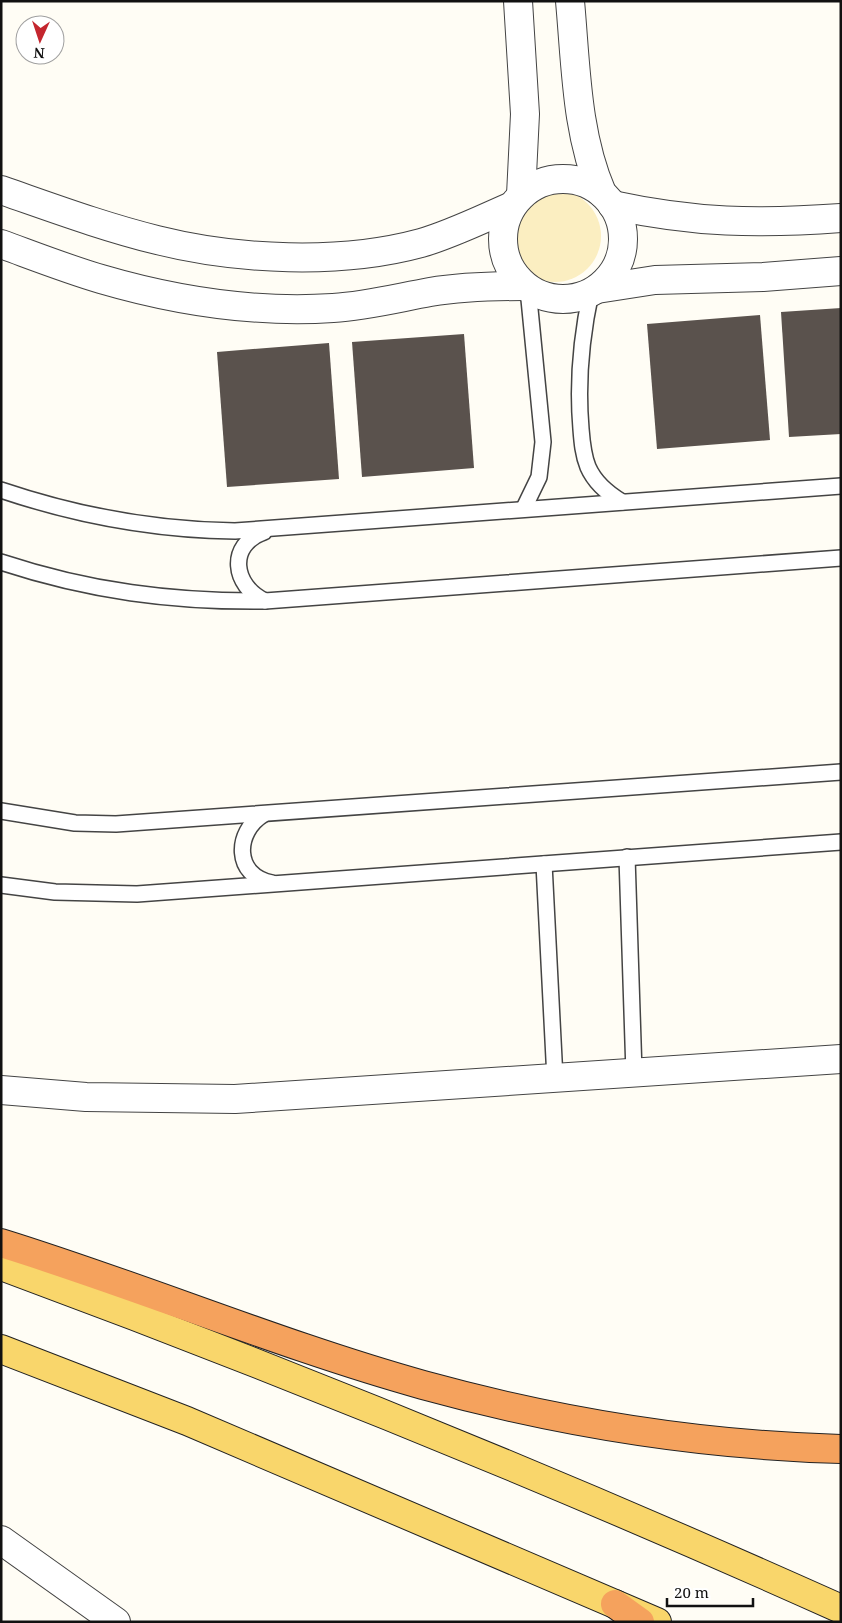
<svg xmlns="http://www.w3.org/2000/svg" width="842" height="1623" viewBox="0 0 842 1623" font-family="'Noto Serif',serif">
	<rect width="100%" height="100%" fill="#fffdf5"/>
	<circle fill="#fbeec1" cx="555" cy="236" r="46"/>
	<g fill="#5a524d">
		<polygon points="841,308 841,434 789,437 781,312"/>
		<polygon points="760,315 770,440 657,449 647,324"/>
		<polygon points="464,334 474,468 362,477 352,342"/>
		<polygon points="329,343 339,479 227,487 217,352"/>
	</g>
	<g fill="none" stroke-linecap="round" stroke-linejoin="round">
		<defs>
			<g id="service">
				<path d="M591 292C581 338 577 383 581 429 582 442 583 455 588 467 595 483 607 493 622 502"/>
				<path d="M1 490C78 516 154 530 235 531L841 486"/>
				<polyline points="524,508 539,477 543,442 528,289"/>
				<path d="M264 532C227 545 233 586 265 601"/>
				<path d="M1 562C89 591 172 602 265 601L841 558"/>
				<polyline points="1,811 75,823 116,824 841,772"/>
				<path d="M264 814C234 832 234 876 272 883"/>
				<polyline points="627,857 634,1073"/>
				<polyline points="544,864 555,1079"/>
				<polyline points="1,885 55,892 137,894 841,842"/>
			</g>
			<g id="minor">
				<polyline points="518,1 525,114 521,195"/>
				<path d="M570 1C576 66 576 133 602 193"/>
				<circle cx="563" cy="239" r="60"/>
				<path d="M1 190C53 208 104 227 157 240 237 260 340 265 421 243 452 234 482 219 512 206"/>
				<path d="M612 205C695 223 757 224 841 218"/>
				<path d="M1 244C34 256 67 269 101 279 176 301 255 313 333 308 366 306 397 298 430 292 461 287 492 286 524 286"/>
				<polyline points="597,289 655,280 763,277 841,271"/>
				<polyline points="1,1090 86,1097 235,1099 841,1059"/>
				<polyline points="1,1540 116,1622"/>
			</g>
			<g id="primary">
				<path d="M1 1266C285 1371 565 1485 841 1609"/>
				<polyline points="1,1349 187,1421 657,1622"/>
			</g>
			<g id="motorway">
				<path d="M1 1243C143 1287 280 1345 423 1385 561 1423 698 1445 841 1449"/>
				<polyline points="615,1604 640,1622"/>
			</g>
		</defs>
		<use href="#service" stroke="#444" stroke-width="18"/>
		<use href="#minor" stroke="#444" stroke-width="30"/>
		<use href="#primary" stroke="#222" stroke-width="30"/>
		<use href="#motorway" stroke="#222" stroke-width="30"/>
		<use href="#service" stroke="#fff" stroke-width="15"/>
		<use href="#minor" stroke="#fff" stroke-width="28"/>
		<use href="#primary" stroke="#f9d66b" stroke-width="28"/>
		<use href="#motorway" stroke="#f5a25d" stroke-width="28"/>
	</g>
	<rect width="842" height="1623" fill="none" stroke="#111111" stroke-width="5"/>
	<g transform="translate(40 40) rotate(183)"><circle r="24" fill="#ffffff" stroke="#a0a0a0"/>
	<path d="M0-4L9 19L0 12L-9 19Z" fill="#c4262e"/>
	<text y="-8" font-size="14" font-weight="bold" text-anchor="middle" fill="#111111">N</text>
	</g>
	<path d="M667 1598v8h86v-8" fill="none" stroke="#111111" stroke-width="2.5"/>
	<text x="674" y="1598" font-size="15" fill="#111111" stroke="#ffffff" stroke-width="4" paint-order="stroke">20 m</text>
</svg>
